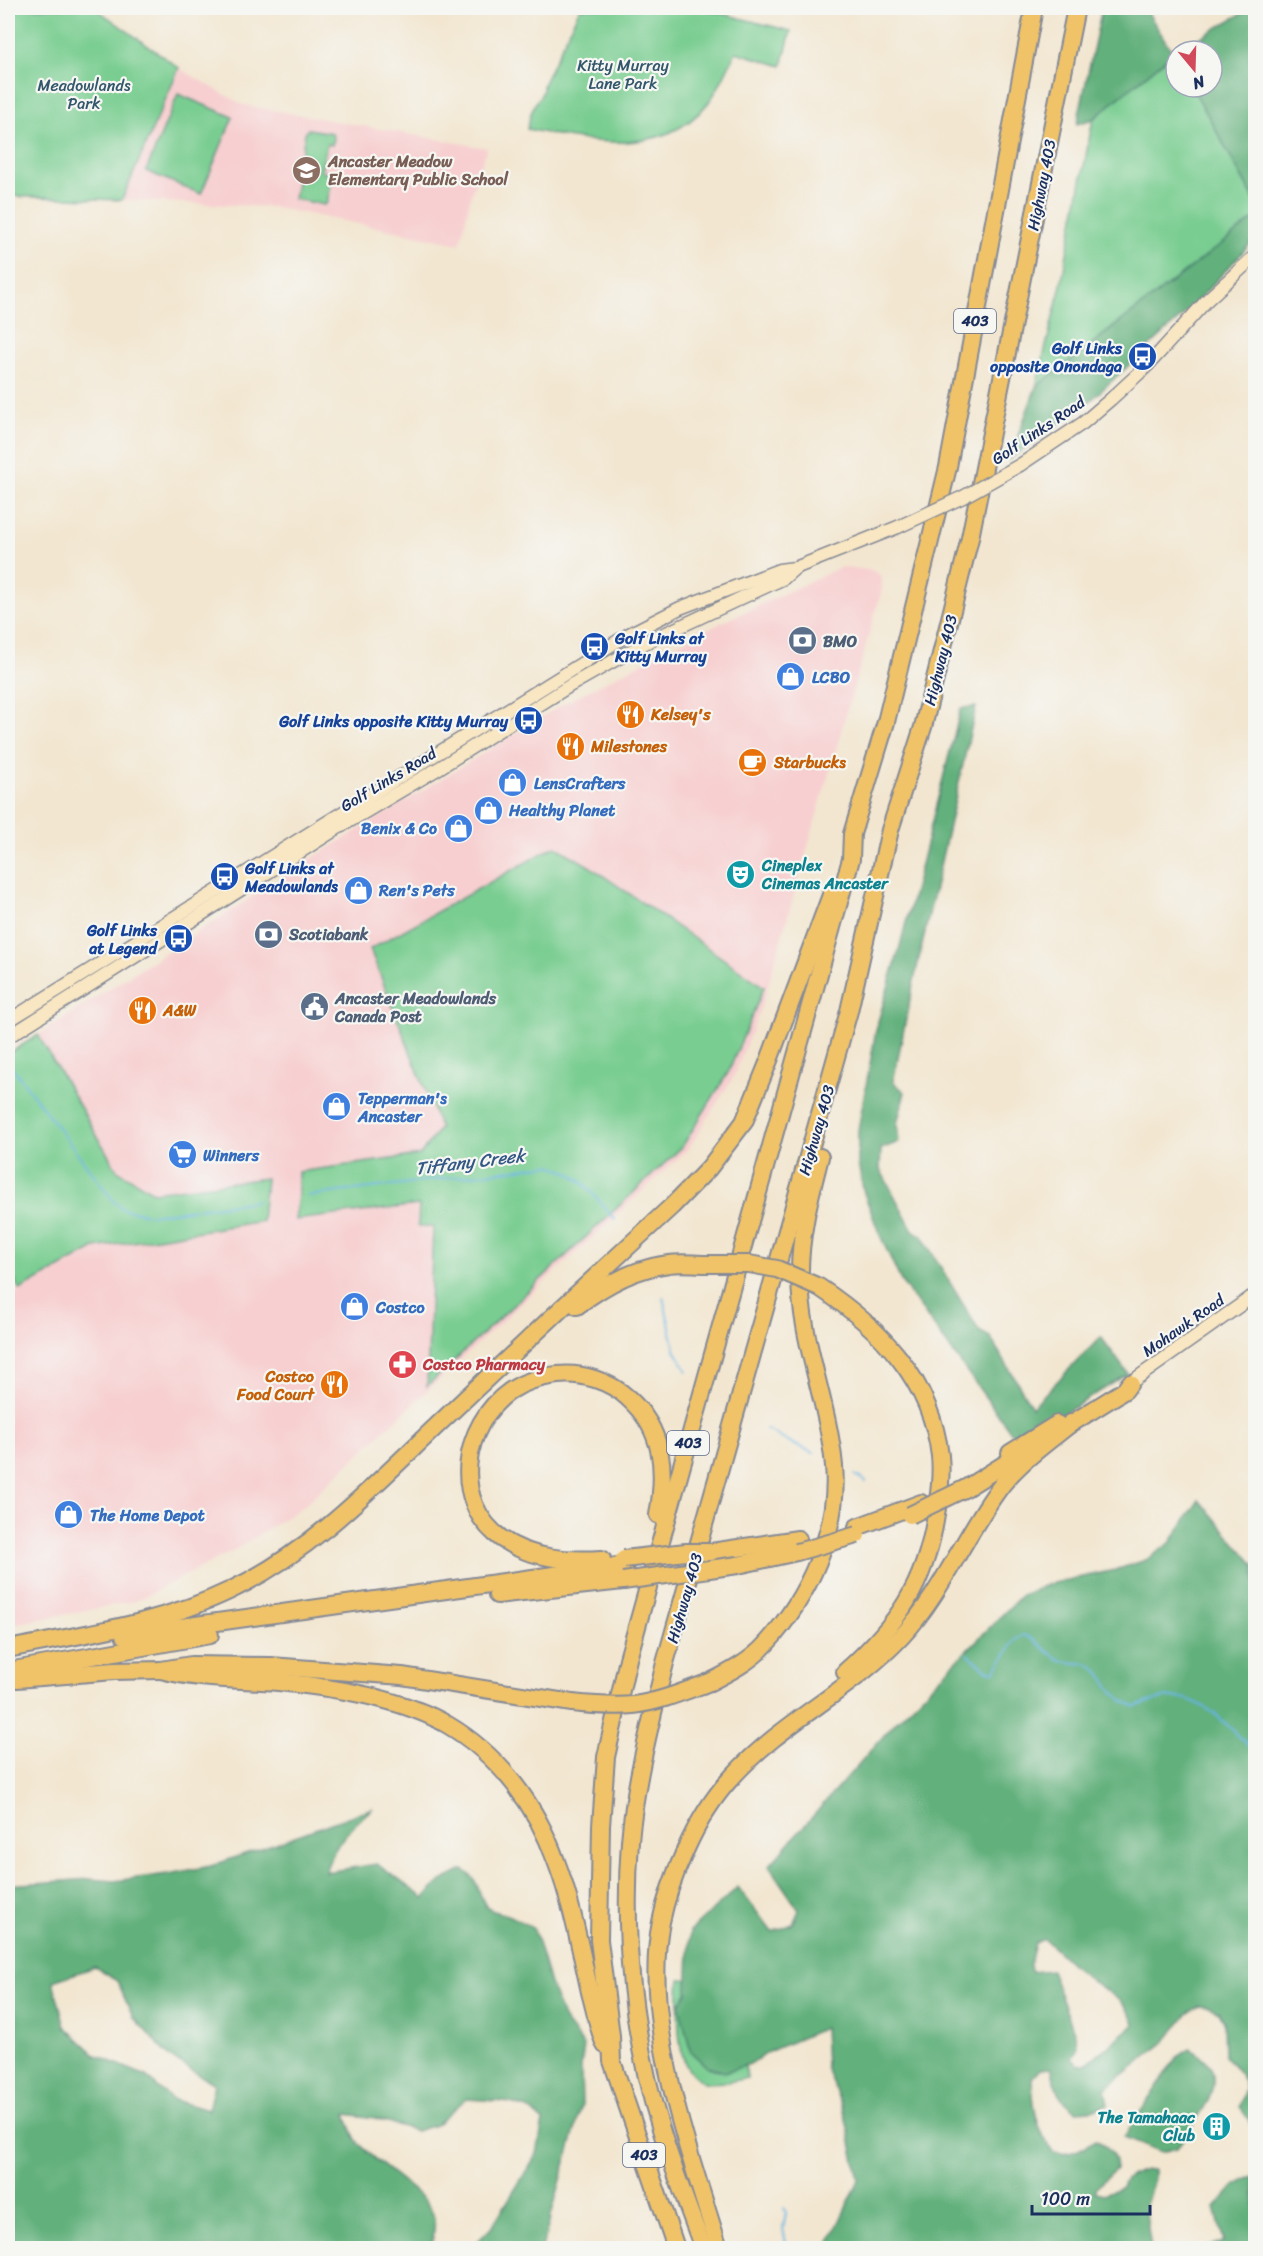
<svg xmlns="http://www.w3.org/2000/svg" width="1263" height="2256" viewBox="0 0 1263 2256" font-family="Sriracha,sans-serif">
	<rect width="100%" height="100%" fill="#f6f6f2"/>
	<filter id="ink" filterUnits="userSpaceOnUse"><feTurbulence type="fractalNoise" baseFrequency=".0167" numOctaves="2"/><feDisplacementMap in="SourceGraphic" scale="12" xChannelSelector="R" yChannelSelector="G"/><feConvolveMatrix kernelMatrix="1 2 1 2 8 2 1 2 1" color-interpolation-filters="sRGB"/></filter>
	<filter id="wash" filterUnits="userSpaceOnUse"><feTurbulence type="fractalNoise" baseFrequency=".008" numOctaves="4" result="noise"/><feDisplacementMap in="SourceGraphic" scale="24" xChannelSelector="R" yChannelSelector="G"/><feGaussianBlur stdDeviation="1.35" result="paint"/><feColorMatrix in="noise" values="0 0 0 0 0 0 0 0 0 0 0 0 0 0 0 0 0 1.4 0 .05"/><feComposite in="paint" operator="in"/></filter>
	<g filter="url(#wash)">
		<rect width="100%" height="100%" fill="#f2e6d0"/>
		<g fill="#f7cfd0">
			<polygon points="179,68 243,105 487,148 472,192 460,244 273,207 122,200"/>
			<polygon points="841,567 872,570 881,576 882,589 764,999 734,1076 688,1149 302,1507 233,1551 136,1601 8,1625 8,1298 95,1248 262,1221 266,1179 153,1192 117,1170 38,1035 306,862 563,704 689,638"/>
		</g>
		<g fill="#79cd91" stroke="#4a7e78" stroke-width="1.5">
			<polygon points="8,8 95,8 179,68 122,200 8,196"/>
			<path d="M580 8H700L791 31 782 66 736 52C729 65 723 80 715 93 673 161 591 143 527 129 529 122 530 115 533 108 536 99 544 96 543 85Z"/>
			<polygon points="1173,53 1176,58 1176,87 1192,87 1255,201 1255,218 1036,387 1061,285 1093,119"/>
			<polygon points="178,94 233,117 201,194 146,171"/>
			<polygon points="308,129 332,133 334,139 332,145 327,144 321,171 330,173 329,178 332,179 327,203 324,205 294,199 305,133"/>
			<polygon points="555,846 589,866 764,987 728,1073 682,1147 427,1386 433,1227 418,1226 419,1205 295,1220 298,1194 298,1172 420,1155 440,1128 370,949"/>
			<polygon points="38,1035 117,1170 153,1192 266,1178 262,1221 95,1248 20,1290 8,1270 8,1054"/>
			<path d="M680 1979 693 1980 742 2049 747 2078 728 2082 703 2083C698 2078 690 2073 687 2067 676 2047 678 2001 680 1979Z"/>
		</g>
		<g fill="#62b07b" stroke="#3e706c" stroke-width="1.5" fill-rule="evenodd">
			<polygon points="1102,8 1145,8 1173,53 1176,51 1176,58 1173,53 1093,119 1077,124"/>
			<polygon points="1251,8 1256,8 1255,201 1192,87 1212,87 1212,51 1177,51"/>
			<polygon points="1255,218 1255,239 1190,309 1089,402 1009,460 1036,387"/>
			<polygon points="976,707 913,985 893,1082 905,1092 897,1124 899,1142 881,1149 880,1169 913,1230 922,1236 979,1331 990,1337 1032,1407 1101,1337 1128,1374 1018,1442 901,1281 879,1233 864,1193 858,1164 858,1130 877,1025 899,950 961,708"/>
			<path d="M1199 1500 1255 1566 1256 2054 1251 2055 1255 2059V2090L1252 2092 1255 2099V2132L1240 2106 1245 2087 1240 2074 1225 2056 1224 2021 1219 2012 1209 2007 1199 2006 1186 2015 1166 2041 1105 2089 1108 2104 1092 2110 1076 2111 1061 2098 1050 2068 1040 2069 1032 2078C1033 2105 1036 2132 1054 2153 1071 2156 1082 2149 1096 2140 1110 2148 1115 2153 1116 2169L1095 2188V2192L1104 2194 1122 2187C1125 2175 1142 2169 1154 2170V2179L1145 2207 1151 2248H827L859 2180 845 2114 826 2068 824 2028 768 2052 750 2064 725 2072 707 2067 691 2052 679 2005 687 1993 690 1931 738 1887 772 1932 793 1924 799 1910 769 1866 893 1725 1022 1595 1049 1584 1115 1570 1146 1560 1170 1543ZM1044 1939C1057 1950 1069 1963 1083 1974 1101 1989 1129 1999 1134 2025L1087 2063 1080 2065 1072 2059 1077 2049 1076 2037 1051 1970 1031 1972 1030 1964 1035 1943Z"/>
			<path d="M373 1808C350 1828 335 1843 325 1872L377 1864 424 1898 441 1881 463 1870C479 1878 477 1892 486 1906 491 1913 501 1912 508 1915 517 1918 526 1925 534 1929L551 1987 564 2020 584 2046 581 2067 582 2105 542 2248H471L491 2228 537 2154 543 2121C524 2099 493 2101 466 2099L435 2125 416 2131 375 2118 346 2114C349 2124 353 2136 359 2144 375 2163 425 2194 432 2211 437 2223 433 2237 431 2248H8V1885L90 1879 114 1881 168 1874 211 1866ZM95 1967 117 1981 133 2017 170 2057 214 2084 208 2110 171 2099 146 2076 96 2055 65 2026 53 1981Z"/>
			<path d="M1190 2049C1240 2074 1197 2116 1177 2148L1161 2152 1124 2137 1176 2058Z"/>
			<polygon points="1255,2175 1255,2248 1200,2248 1224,2242 1215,2208 1236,2185"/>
		</g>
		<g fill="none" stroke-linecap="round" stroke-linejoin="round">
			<g stroke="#68b4e1" stroke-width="2">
				<polyline points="9,1063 115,1203 123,1209 151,1215 257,1201"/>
				<path d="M308 1196 550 1165C585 1176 591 1194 615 1219"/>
				<polyline points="663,1297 675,1350 687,1371"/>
				<polyline points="766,1429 788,1442 814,1453"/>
				<polyline points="855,1475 866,1482"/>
				<path d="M968 1654 987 1670 995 1671 1015 1640 1024 1635C1040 1640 1049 1658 1067 1662 1076 1664 1087 1661 1095 1668 1103 1675 1108 1686 1115 1694 1120 1700 1129 1703 1135 1707 1146 1703 1160 1697 1172 1697 1207 1697 1232 1731 1256 1753"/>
				<polyline points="784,2208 786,2213 783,2229 787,2248"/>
			</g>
		</g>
	</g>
	<g filter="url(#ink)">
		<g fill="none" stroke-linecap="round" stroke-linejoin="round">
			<defs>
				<g id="secondary">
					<polyline points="1020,465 1083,423 1111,399 1148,365 1208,299 1256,255"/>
					<polyline points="8,1021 629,634 680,608 779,570 795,568 898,527"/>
					<polyline points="8,1037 338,828 439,768 571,685 645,643 784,578 794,569"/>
					<polyline points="1130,1383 1256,1294"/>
				</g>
				<g id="motorway">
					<path d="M819 1287C880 1328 931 1379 940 1456 942 1475 939 1495 936 1515 925 1586 898 1624 845 1672"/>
					<path d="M577 1306C603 1286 635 1268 669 1264 681 1262 694 1264 706 1264"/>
					<polyline points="1064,1428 1125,1390 1130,1383"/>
					<polyline points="1010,1453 1057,1424"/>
					<polyline points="966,1488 1024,1452"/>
					<polyline points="857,1527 921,1503"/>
					<polyline points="711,1552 798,1539"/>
					<path d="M602 1559C568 1561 531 1559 502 1539 450 1502 462 1425 510 1391 523 1382 541 1377 557 1375 581 1372 610 1381 628 1398 664 1430 666 1470 658 1515"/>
					<polyline points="738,1565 797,1552"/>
					<polyline points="497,1595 623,1581"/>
					<polyline points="124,1635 625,1565"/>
					<path d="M8 1649C83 1634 161 1624 231 1590 315 1550 379 1480 446 1417 521 1346 596 1276 672 1206L709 1168 744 1122 768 1063 831 895"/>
					<path d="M161 1670C199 1680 239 1679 278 1682 331 1687 402 1698 448 1725 500 1756 536 1805 556 1861 572 1903 580 1948 590 1992 595 2010 598 2028 605 2045"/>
					<polyline points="8,1671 210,1635"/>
					<polyline points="17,1679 114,1671 161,1670 191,1665 271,1666 402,1676 572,1703"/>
					<path d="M710 1682C730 1672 751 1661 766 1644 808 1598 840 1529 834 1466 828 1402 801 1342 800 1278 799 1237 810 1196 820 1157"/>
					<polyline points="676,2248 612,2061 611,2036 599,1940 601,1826 606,1757 628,1659 851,859 852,834 886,722 948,467 1034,8"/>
					<path d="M703 2248C689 2209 673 2169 661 2129 632 2037 623 1936 630 1841 635 1781 651 1722 665 1663L849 1011 890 830 923 727 970 538 1076 8"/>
					<path d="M719 2248C690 2154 641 2021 661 1922 666 1897 674 1875 685 1851 697 1824 712 1798 733 1776 783 1721 852 1690 902 1636 942 1593 963 1538 998 1490 1017 1463 1046 1444 1071 1423"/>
				</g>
			</defs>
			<use href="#secondary" stroke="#868a97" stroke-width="15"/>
			<use href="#motorway" stroke="#868a97" stroke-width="20"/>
			<use href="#secondary" stroke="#f9e7c3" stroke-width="12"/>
			<use href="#motorway" stroke="#f0c369" stroke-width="16"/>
			<defs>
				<polyline id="secondary-bridge" points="898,527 963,497 1020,465"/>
				<g id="motorway-bridge">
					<polyline points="706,1264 749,1264 777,1269 819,1287"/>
					<polyline points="910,1515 966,1488"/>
					<polyline points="797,1552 857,1535"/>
					<polyline points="624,1559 686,1552 711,1552"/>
					<polyline points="623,1581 738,1565"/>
					<path d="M572 1703C592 1705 612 1707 633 1705 659 1702 685 1691 710 1682"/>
				</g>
			</defs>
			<use href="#secondary-bridge" stroke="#868a97" stroke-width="15" stroke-linecap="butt"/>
			<use href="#motorway-bridge" stroke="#868a97" stroke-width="20" stroke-linecap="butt"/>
			<use href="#secondary-bridge" stroke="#f9e7c3" stroke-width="12"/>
			<use href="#motorway-bridge" stroke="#f0c369" stroke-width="16"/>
		</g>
	</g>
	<defs>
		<symbol id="school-disc" viewBox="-11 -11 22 22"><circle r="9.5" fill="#8d6e63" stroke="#f6f6f2"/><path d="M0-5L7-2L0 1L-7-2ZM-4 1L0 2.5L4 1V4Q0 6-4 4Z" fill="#fff"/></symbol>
		<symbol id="bus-disc" viewBox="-11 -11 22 22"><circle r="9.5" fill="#1a4fb4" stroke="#f6f6f2"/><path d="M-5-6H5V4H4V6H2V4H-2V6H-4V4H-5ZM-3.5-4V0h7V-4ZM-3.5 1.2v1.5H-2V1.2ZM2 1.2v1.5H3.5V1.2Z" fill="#fff"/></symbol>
		<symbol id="bank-disc" viewBox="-11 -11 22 22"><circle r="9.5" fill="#5c6f8a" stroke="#f6f6f2"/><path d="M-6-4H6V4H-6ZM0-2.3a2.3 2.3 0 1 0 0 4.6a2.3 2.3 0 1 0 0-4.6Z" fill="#fff"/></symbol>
		<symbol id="shop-disc" viewBox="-11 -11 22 22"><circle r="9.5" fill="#3f7fe0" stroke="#f6f6f2"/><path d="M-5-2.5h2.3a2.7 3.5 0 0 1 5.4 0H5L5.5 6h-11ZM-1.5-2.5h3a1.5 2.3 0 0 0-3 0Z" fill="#fff"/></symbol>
		<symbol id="restaurant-disc" viewBox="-11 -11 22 22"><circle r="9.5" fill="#e8710a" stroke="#f6f6f2"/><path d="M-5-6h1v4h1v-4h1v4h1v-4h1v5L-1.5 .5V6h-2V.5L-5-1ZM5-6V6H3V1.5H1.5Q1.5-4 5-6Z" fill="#fff"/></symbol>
		<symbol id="cafe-disc" viewBox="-11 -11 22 22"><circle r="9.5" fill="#e8710a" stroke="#f6f6f2"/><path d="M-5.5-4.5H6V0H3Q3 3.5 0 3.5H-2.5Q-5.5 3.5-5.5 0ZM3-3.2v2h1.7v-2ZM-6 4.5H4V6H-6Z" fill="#fff"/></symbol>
		<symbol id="theatre-disc" viewBox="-11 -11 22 22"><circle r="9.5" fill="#0f9aa8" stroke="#f6f6f2"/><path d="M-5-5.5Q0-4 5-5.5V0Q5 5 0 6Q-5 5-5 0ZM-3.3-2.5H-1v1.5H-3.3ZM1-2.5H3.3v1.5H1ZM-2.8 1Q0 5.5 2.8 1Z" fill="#fff"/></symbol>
		<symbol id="civic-disc" viewBox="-11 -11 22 22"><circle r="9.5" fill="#5c6f8a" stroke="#f6f6f2"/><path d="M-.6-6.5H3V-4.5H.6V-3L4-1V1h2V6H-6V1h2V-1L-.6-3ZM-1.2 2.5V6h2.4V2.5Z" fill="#fff"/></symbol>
		<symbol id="supermarket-disc" viewBox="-11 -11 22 22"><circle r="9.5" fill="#3f7fe0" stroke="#f6f6f2"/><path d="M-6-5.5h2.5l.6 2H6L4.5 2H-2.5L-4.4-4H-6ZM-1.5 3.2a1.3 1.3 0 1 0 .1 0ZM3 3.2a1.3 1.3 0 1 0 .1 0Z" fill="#fff"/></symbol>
		<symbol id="pharmacy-disc" viewBox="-11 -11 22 22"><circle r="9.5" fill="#e0444e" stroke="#f6f6f2"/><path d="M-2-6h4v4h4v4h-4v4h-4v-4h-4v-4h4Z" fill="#fff"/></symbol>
		<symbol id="building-disc" viewBox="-11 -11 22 22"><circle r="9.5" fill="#0f9aa8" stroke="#f6f6f2"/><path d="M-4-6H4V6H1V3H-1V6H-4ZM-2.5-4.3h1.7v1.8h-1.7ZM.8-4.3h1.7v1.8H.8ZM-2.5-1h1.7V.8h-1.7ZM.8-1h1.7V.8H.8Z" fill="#fff"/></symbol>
	</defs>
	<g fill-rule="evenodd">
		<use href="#school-disc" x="290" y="154" width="33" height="33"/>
		<use href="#bus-disc" x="1126" y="340" width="33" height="33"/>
		<use href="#bank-disc" x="786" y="624" width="33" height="33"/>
		<use href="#bus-disc" x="578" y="630" width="33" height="33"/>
		<use href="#shop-disc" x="774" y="660" width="33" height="33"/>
		<use href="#restaurant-disc" x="614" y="698" width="33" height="33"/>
		<use href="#bus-disc" x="512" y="704" width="33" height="33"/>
		<use href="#restaurant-disc" x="554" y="730" width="33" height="33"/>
		<use href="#cafe-disc" x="736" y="746" width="33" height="33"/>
		<use href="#shop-disc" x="496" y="766" width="33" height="33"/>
		<use href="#shop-disc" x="472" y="794" width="33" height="33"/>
		<use href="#shop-disc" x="442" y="812" width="33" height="33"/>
		<use href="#theatre-disc" x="724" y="858" width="33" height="33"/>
		<use href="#bus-disc" x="208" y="860" width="33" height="33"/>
		<use href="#shop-disc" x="342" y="874" width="33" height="33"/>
		<use href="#bank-disc" x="252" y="918" width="33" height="33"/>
		<use href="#bus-disc" x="162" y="922" width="33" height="33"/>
		<use href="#civic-disc" x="298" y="990" width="33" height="33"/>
		<use href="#restaurant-disc" x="126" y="994" width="33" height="33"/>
		<use href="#shop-disc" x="320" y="1090" width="33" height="33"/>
		<use href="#supermarket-disc" x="166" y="1138" width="33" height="33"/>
		<use href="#shop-disc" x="338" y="1290" width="33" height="33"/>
		<use href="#pharmacy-disc" x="386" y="1348" width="33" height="33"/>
		<use href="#restaurant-disc" x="318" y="1368" width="33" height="33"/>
		<use href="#shop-disc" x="52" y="1498" width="33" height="33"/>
		<use href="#building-disc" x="1200" y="2110" width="33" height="33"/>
	</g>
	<g text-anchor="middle" stroke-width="4.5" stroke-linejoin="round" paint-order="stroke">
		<g fill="#f6f6f2" stroke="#5d6b8a" stroke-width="1.5">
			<rect x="954" y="309" width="42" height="24" rx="4.5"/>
			<rect x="667" y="1431" width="42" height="24" rx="4.5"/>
			<rect x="623" y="2143" width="42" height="24" rx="4.5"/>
		</g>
		<g font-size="15" font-weight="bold" fill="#1b2f5e">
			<text x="975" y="326">403</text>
			<text x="688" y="1448">403</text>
			<text x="644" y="2160">403</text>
		</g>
		<g font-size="16" fill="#32566b" stroke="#f6f6f2">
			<text x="623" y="71">Kitty Murray<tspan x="623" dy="18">Lane Park</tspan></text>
			<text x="84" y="91">Meadowlands<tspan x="84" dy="18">Park</tspan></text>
		</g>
		<g font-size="16" font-weight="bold" fill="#785e54" stroke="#f6f6f2" text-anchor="start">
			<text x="328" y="167">Ancaster Meadow<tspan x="328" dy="18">Elementary Public School</tspan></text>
		</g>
		<g font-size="16" fill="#1b2f5e" stroke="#f6f6f2">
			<text transform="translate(1041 185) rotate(-79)" y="6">Highway 403</text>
			<text transform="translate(1038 430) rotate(-34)" y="6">Golf Links Road</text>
			<text transform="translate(940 660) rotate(-76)" y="6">Highway 403</text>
			<text transform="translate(388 779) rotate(-31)" y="6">Golf Links Road</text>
			<text transform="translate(816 1130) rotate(-74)" y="6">Highway 403</text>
			<text transform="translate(1183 1325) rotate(-35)" y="6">Mohawk Road</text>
			<text transform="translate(684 1598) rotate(-74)" y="6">Highway 403</text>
		</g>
		<g font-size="16" font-weight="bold" fill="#164399" stroke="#f6f6f2" text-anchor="end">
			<text x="1122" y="354">Golf Links<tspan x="1122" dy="18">opposite Onondaga</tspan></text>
			<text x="615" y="644" text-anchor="start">Golf Links at<tspan x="615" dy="18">Kitty Murray</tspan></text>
			<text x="508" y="727">Golf Links opposite Kitty Murray</text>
			<text x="245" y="874" text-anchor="start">Golf Links at<tspan x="245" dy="18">Meadowlands</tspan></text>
			<text x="157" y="936">Golf Links<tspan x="157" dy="18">at Legend</tspan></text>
		</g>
		<g font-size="16" font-weight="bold" fill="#4e5e75" stroke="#f6f6f2" text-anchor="start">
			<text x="823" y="647">BMO</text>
			<text x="289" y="940">Scotiabank</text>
			<text x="335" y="1004">Ancaster Meadowlands<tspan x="335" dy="18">Canada Post</tspan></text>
		</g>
		<g font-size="16" font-weight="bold" fill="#366cbe" stroke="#f6f6f2" text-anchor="start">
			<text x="812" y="683">LCBO</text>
			<text x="534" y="789">LensCrafters</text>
			<text x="509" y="816">Healthy Planet</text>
			<text x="437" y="834" text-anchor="end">Benix &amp; Co</text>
			<text x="379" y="896">Ren's Pets</text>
			<text x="358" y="1104">Tepperman's<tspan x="358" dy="18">Ancaster</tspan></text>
			<text x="203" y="1161">Winners</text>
			<text x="376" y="1313">Costco</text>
			<text x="90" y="1521">The Home Depot</text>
		</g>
		<g font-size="16" font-weight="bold" fill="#c56008" stroke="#f6f6f2" text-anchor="start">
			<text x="651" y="720">Kelsey's</text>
			<text x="591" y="752">Milestones</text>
			<text x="774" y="768">Starbucks</text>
			<text x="163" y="1016">A&amp;W</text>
			<text x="314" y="1382" text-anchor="end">Costco<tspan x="314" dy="18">Food Court</tspan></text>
		</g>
		<g font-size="16" font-weight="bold" fill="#0d838f" stroke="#f6f6f2" text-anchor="start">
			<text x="762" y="871">Cineplex<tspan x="762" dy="18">Cinemas Ancaster</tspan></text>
			<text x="1195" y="2123" text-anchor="end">The Tamahaac<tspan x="1195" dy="18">Club</tspan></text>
		</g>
		<g font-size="16" font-weight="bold" fill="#be3a42" stroke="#f6f6f2" text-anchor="start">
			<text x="423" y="1370">Costco Pharmacy</text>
		</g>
		<g font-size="18" font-style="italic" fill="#325785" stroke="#f6f6f2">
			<text transform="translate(470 1162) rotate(-7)" y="6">Tiffany Creek</text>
		</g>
	</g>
	<rect width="1263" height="2256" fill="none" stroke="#f6f6f2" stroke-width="30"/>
	<g transform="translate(1194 69) rotate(161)"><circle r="28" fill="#f6f6f2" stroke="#9ea6b7" stroke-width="1.5"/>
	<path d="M0-4.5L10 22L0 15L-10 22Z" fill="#d1495b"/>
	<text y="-9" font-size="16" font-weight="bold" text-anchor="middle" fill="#1b2f5e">N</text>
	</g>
	<path d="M1032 2205v9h118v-9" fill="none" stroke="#1b2f5e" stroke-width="3"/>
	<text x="1041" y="2205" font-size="18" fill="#1b2f5e" stroke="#f6f6f2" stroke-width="4.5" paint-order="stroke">100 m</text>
</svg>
